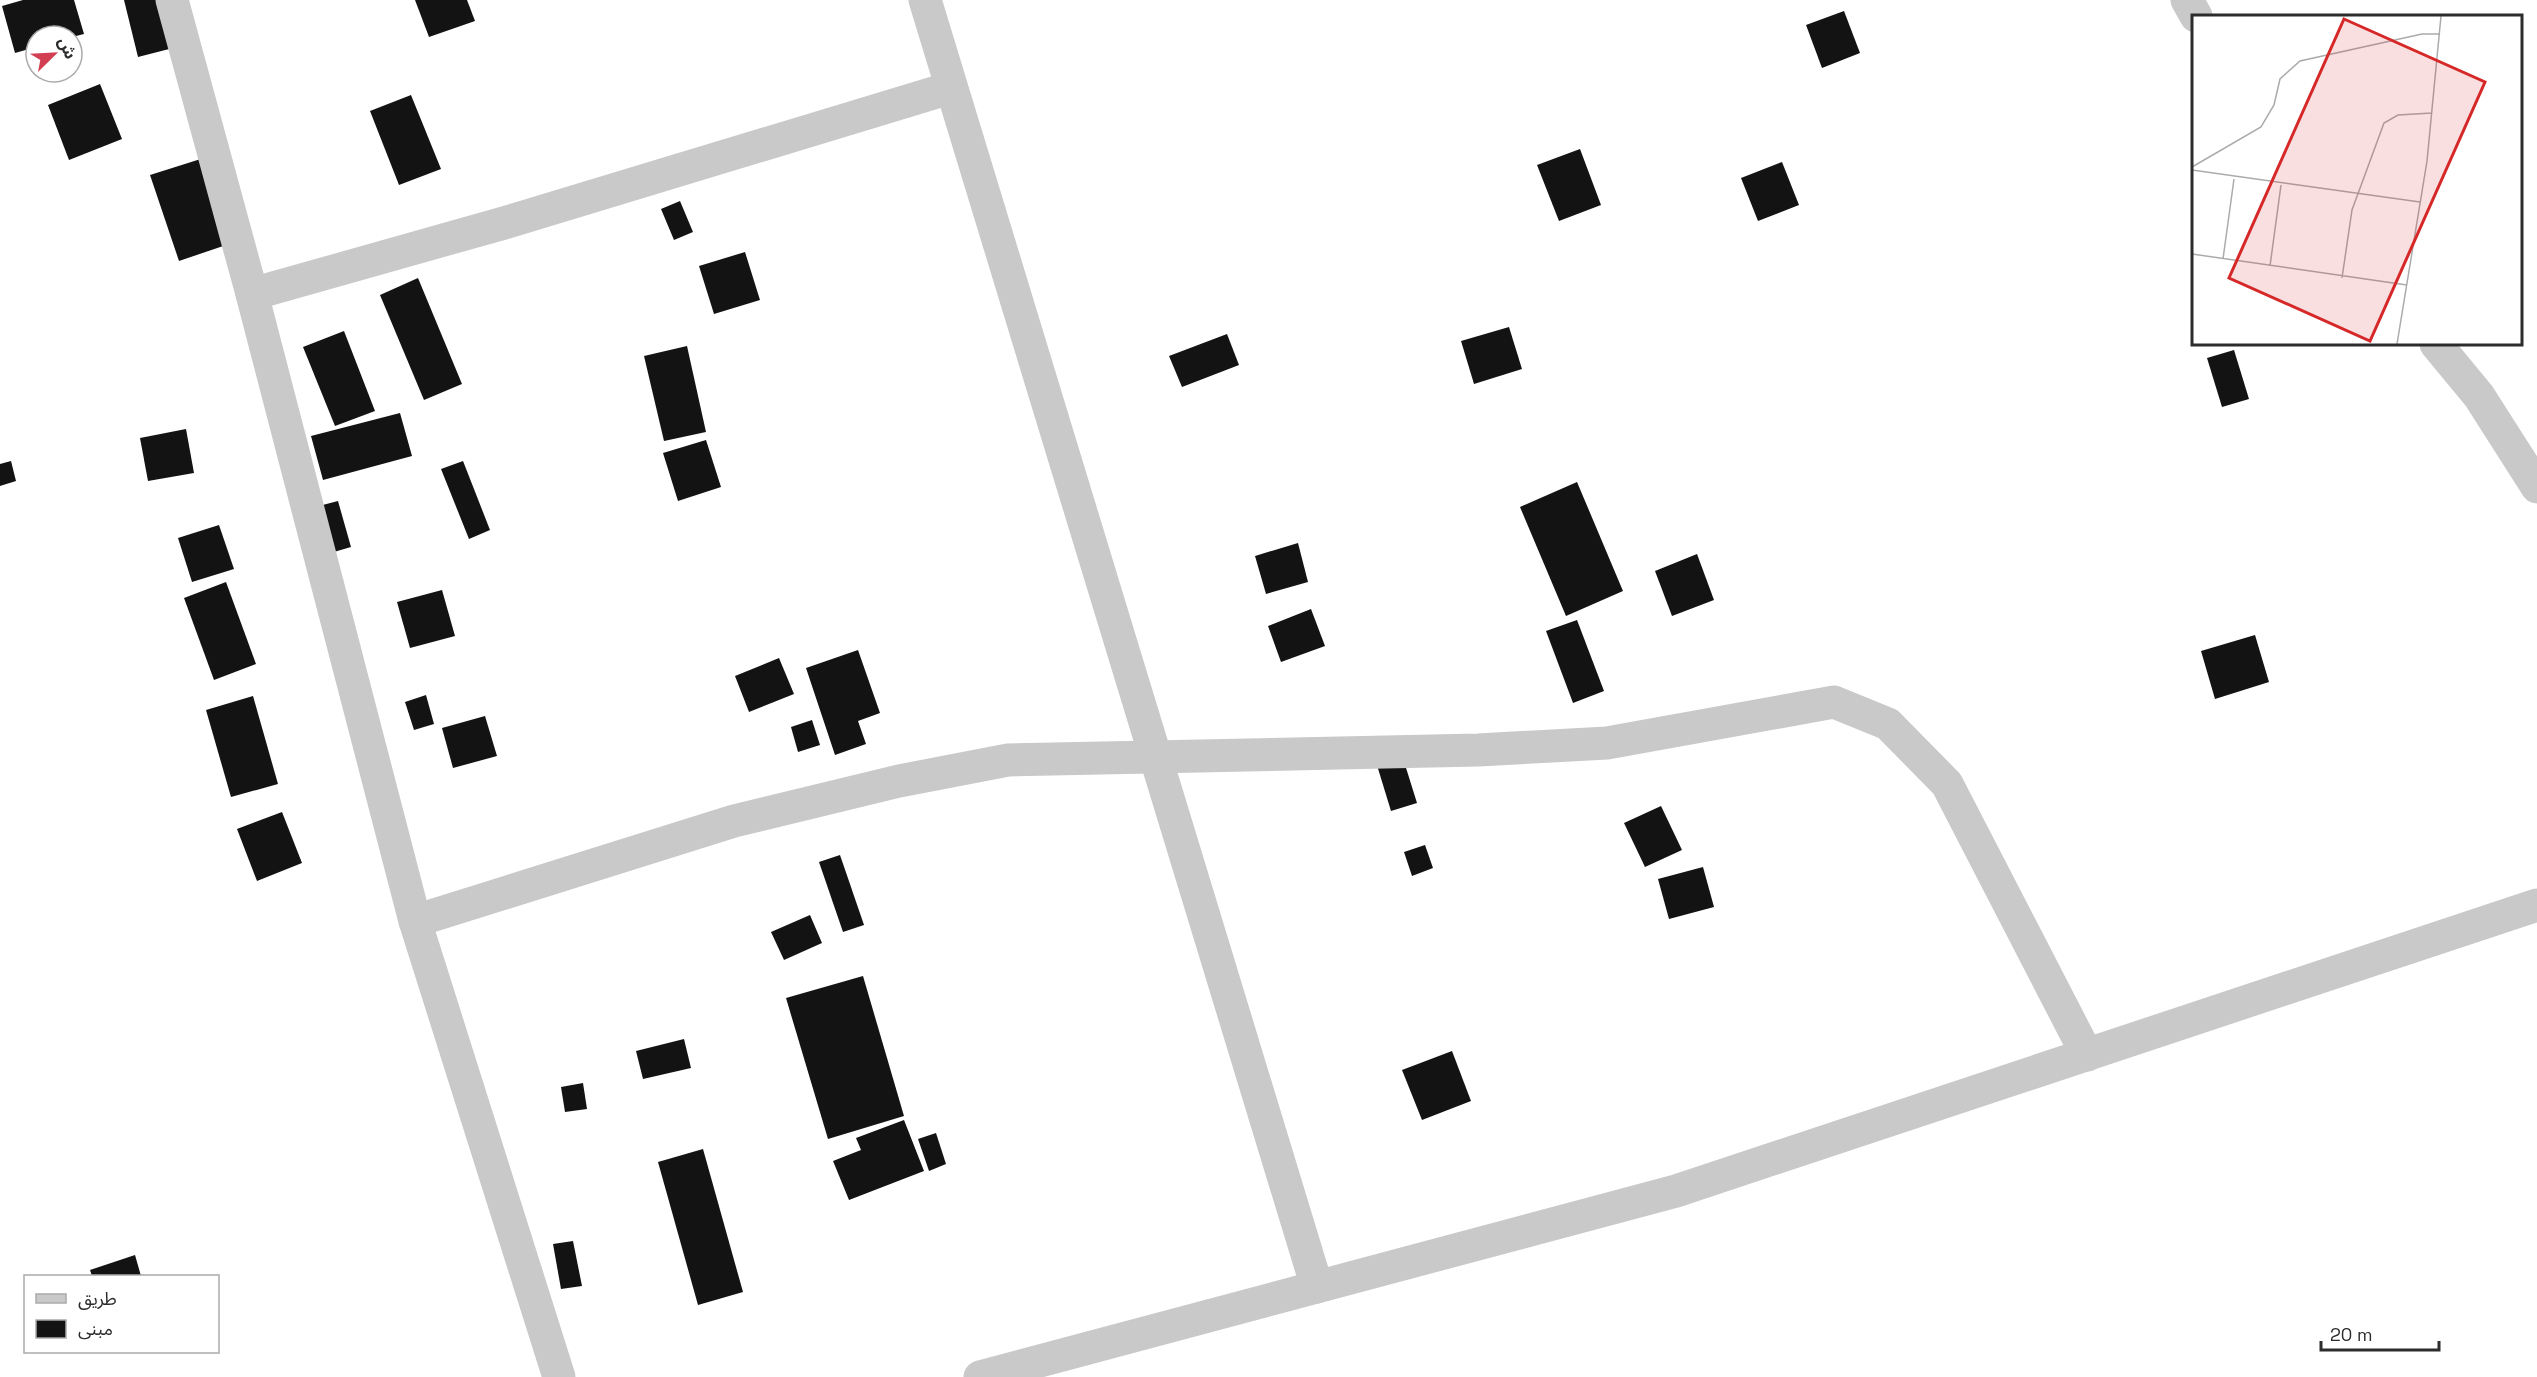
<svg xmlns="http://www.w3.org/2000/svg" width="2537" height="1377" viewBox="0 0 2537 1377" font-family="'Space Grotesk','Noto Sans Arabic',sans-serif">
	<rect width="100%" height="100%" fill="#fff"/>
	<g fill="#131313">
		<polygon points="23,0 74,0 84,34 72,37 36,36 36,47 15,53 2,6"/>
		<polygon points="124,0 165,0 177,47 138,57"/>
		<polygon points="415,0 467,0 475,21 429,37"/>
		<polygon points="1844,11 1860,53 1822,68 1806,25"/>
		<polygon points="100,84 122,139 69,160 48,105"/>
		<polygon points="411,95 441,169 399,185 370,111"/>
		<polygon points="1580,149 1601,205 1559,221 1537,165"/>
		<polygon points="207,157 235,242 179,261 150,175"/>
		<polygon points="1782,162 1799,205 1758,221 1741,178"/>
		<polygon points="680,201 693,232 674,240 661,209"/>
		<polygon points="745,252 760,300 714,314 699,266"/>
		<polygon points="418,278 462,384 424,400 380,295"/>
		<polygon points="1509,327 1522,369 1474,384 1461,341"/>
		<polygon points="344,331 375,411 335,426 303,347"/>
		<polygon points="1227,334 1239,365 1182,387 1169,356"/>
		<polygon points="687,346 706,432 664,441 644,356"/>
		<polygon points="2234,350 2249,399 2222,407 2207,358"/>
		<polygon points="400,413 412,456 323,480 311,436"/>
		<polygon points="186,429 194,473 148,481 140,438"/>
		<polygon points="706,440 721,487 678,501 663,453"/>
		<polygon points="11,461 16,481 0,486 0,464"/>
		<polygon points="463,461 490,530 469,539 441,469"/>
		<polygon points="1577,482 1623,591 1566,616 1520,507"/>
		<polygon points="338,501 351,547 327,554 315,507"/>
		<polygon points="219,525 234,569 192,582 178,538"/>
		<polygon points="1298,543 1308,582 1266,594 1255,556"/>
		<polygon points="1697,554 1714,600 1672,616 1655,571"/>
		<polygon points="226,582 256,664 214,680 184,598"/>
		<polygon points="442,590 455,636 410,648 397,602"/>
		<polygon points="1311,609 1325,646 1281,662 1268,626"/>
		<polygon points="1577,620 1604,691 1573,703 1546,631"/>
		<polygon points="2255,635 2269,682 2215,699 2201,651"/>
		<polygon points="858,650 880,713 858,721 866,744 835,755 806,668"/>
		<polygon points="779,658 794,694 749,712 735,676"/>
		<polygon points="426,695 434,724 414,730 405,702"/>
		<polygon points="253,696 278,784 231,797 206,710"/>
		<polygon points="485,716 497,756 453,768 442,728"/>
		<polygon points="812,720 820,745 798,752 791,727"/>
		<polygon points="1402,755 1417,803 1391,811 1376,762"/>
		<polygon points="1661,806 1682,850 1645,867 1624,823"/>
		<polygon points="282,812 302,863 257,881 237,829"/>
		<polygon points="1425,845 1433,868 1412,876 1404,852"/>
		<polygon points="840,855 864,925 843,932 819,862"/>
		<polygon points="1703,867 1714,907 1669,919 1658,879"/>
		<polygon points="810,915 822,943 784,960 771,932"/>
		<polygon points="863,976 904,1116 828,1139 786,998"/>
		<polygon points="684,1039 691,1068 643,1079 636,1051"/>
		<polygon points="1452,1051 1471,1101 1422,1120 1402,1070"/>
		<polygon points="583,1083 587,1109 565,1112 561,1087"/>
		<polygon points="904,1120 924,1171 849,1200 833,1161 861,1150 856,1138"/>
		<polygon points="936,1133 946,1164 929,1171 918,1139"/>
		<polygon points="703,1149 743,1292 698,1305 658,1162"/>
		<polygon points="573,1241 582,1286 561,1289 553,1244"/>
		<polygon points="135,1255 141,1276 92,1276 90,1270"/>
	</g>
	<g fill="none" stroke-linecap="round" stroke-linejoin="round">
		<g stroke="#c9c9c9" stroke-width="33">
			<polyline points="172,0 252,294 415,921 559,1377"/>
			<polyline points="925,0 1317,1287"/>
			<polyline points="2187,0 2196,16"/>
			<polyline points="252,294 504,223 950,88"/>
			<polyline points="2436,344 2479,396 2537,487"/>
			<polyline points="415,921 734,821 899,781 1008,760 1478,750 1607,743 1834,702 1888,724 1947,784 2087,1055"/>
			<polyline points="980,1377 1676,1191 2537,905"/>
		</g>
	</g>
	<g transform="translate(2192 15)">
		<rect width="330" height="330" fill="#fff"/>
		<path fill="none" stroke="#ababab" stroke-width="1.5" d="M0 152 69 112 82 90 88 64 108 46 230 19H248M0 155 228 187M0 239 215 270M31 244 42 164M78 251 89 170M150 263 160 195 192 108 206 100 240 98M205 329 235 146 249 1"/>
		<path fill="#d62828" fill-opacity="0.15" stroke="#d62828" stroke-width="3" d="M152 4 293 67 178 326 37 263Z"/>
		<rect width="330" height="330" fill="none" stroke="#2c2c2c" stroke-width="3"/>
	</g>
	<rect x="24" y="1275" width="195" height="78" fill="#ffffff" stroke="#ababab" stroke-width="1.5"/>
	<rect x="36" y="1294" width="30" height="9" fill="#c9c9c9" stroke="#ababab" stroke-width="1.5"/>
	<text x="78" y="1305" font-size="18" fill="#2c2c2c">طريق</text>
	<rect x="36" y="1320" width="30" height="18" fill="#131313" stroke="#ababab" stroke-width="1.5"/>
	<text x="78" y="1335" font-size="18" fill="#2c2c2c">مبنى</text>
	<g transform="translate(54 54) rotate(66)"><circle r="28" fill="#ffffff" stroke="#ababab" stroke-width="1.5"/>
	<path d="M0-4.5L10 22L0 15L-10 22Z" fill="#d23f52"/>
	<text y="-9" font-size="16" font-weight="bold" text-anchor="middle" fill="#2c2c2c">ش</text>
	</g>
	<path d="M2321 1341v9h118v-9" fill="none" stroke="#2c2c2c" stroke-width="3"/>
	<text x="2330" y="1341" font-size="18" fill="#2c2c2c" stroke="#ffffff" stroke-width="4.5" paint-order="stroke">20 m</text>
</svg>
